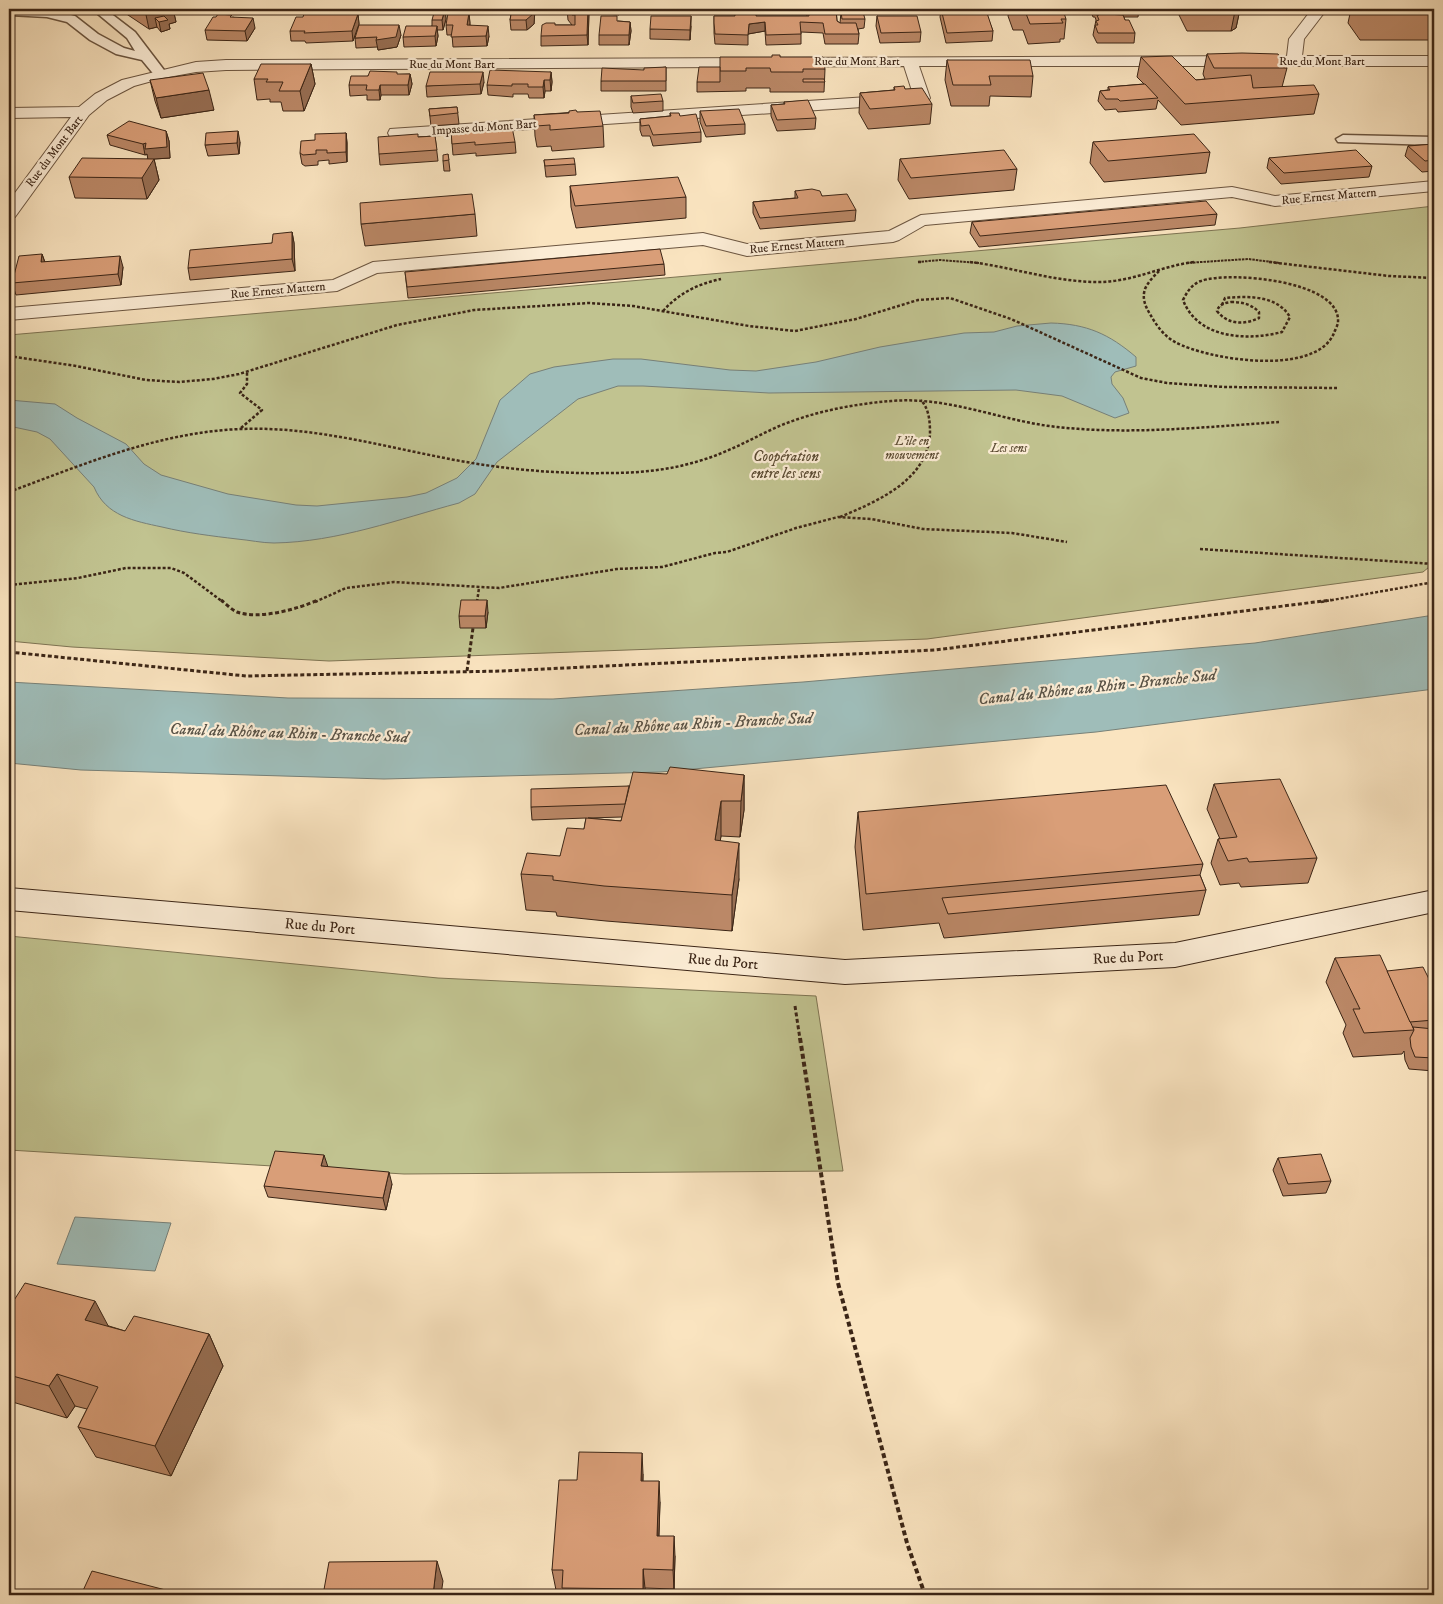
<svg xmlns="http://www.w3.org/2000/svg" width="1443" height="1604" viewBox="0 0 1443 1604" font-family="'IM FELL DW Pica',serif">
	<rect width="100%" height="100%" fill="#fae4c0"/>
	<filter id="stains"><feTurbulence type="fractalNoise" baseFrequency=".004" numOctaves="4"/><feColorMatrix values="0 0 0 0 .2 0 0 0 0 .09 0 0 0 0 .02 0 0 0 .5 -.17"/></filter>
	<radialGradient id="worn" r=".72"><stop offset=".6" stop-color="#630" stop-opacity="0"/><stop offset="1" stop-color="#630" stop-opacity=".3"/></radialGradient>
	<g fill="#c1c390" stroke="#7e7453">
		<polygon points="1434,206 1434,563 1423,572 927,639 329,661 72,647 9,641 9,335 1240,228"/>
		<polygon points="9,936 438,978 816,996 843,1171 404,1174 9,1150"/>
	</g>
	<g fill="#9fbdb9" stroke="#778078">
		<path d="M1051 323C1087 324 1109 334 1136 357V366L1115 372 1111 377 1112 384 1123 398 1129 413 1115 418 1062 396 1016 390 769 393 643 386H618L578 399 497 462 475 494 459 503C399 519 338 542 274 543 262 543 249 540 237 539 212 536 187 533 162 527 134 521 106 516 94 487L50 439 37 432 9 426V400L55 404 77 418 126 444 144 464 161 475 228 494 296 505 317 506 407 497 426 493 457 478 476 459 500 400 530 374 554 367 613 359H641L730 370 756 371 816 362 880 347 964 333 994 332 1017 326Z"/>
		<polygon points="1434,615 1434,689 1096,732 661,772 384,779 81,770 9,763 9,682 288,698 553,699 803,682 1255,643"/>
		<polygon points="75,1217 171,1223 155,1271 57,1264"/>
	</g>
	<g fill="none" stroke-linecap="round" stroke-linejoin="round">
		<defs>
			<g id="lane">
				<polygon points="9,9 47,9 75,16 98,34 124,48 135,51 127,38 92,9 105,9 135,32 167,74 166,77 156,77 142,60 116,54 90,40 67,22 47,17 9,15"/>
				<polygon points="1343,135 1434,137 1434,145 1338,142 1336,139"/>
			</g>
			<g id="street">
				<polygon points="1312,9 1327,9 1304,39 1302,56 1434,56 1434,66 919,66 930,98 928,101 922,103 396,138 390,137 388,133 390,129 913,94 904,66 226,70 196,72 163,78 134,86 107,100 89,115 15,217 9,218 9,201 71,117 9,118 9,108 79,107 95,94 122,80 196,62 226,60 1287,56 1289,39"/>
				<polygon points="1434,181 1434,191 1275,206 1232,197 925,225 899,240 893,242 747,256 703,245 377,273 337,291 9,320 9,308 333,280 373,262 703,233 747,244 889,231 921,215 1232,187 1275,196"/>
			</g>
			<polygon id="secondary" points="9,888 845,960 1175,943 1434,890 1434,912 1175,967 845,984 9,910"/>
		</defs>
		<use href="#lane" stroke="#6b5540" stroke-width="3"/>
		<use href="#street" stroke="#6b5540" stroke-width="2"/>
		<use href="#secondary" stroke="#3b2516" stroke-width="2"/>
		<g stroke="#3b2516" stroke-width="2" stroke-dasharray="2.5 1" stroke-linecap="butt">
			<polyline points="918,262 940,260 979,263"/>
			<polyline points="1186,263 1248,259 1280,263"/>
		</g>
		<g stroke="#3b2516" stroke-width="2.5" stroke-dasharray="3 2" stroke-linecap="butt">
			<polyline points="918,262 922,262"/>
			<path d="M970 262C1012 267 1054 282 1098 282 1133 282 1161 266 1194 262"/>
			<polyline points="1269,262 1389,276 1434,278"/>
			<path d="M1159 271C1154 276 1148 282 1145 289 1142 298 1145 306 1150 314 1156 325 1164 336 1175 342 1208 360 1316 377 1334 333 1335 330 1338 325 1338 322 1341 280 1228 271 1201 281 1192 284 1187 292 1183 300 1198 339 1247 341 1282 332L1290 317C1277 295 1248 296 1225 298L1221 307"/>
			<path d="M1231 302C1242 302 1251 304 1259 312V318C1244 325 1228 325 1217 311 1219 304 1225 303 1231 302Z"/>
			<path d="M663 311C679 293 698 284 721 279"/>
			<polyline points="9,356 76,366 146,380 179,382 213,379 239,374 397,325 474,310 589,303 633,306 749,326 795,331 856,319 918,300 950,298 1011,319 1141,378 1167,383 1224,387 1337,388"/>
			<polyline points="241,428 262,410 240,393 247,384 247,372"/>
			<path d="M9 492C84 464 160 432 241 429 318 426 391 449 466 462 513 470 561 474 609 473 640 473 670 470 699 461 727 453 751 439 777 427 812 412 853 404 891 401 949 396 1001 421 1057 427 1131 435 1206 427 1279 422"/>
			<path d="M840 517C878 501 928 480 930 433 930 421 929 409 921 400"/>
			<polyline points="1200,549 1434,564"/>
			<polyline points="9,585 78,578 126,568 171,568 184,573 223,602"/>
			<polyline points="315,602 346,588 394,582 499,588 617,569 662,567 715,553 727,552 796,528 838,517 871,519 923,529 1012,533 1067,542"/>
			<polyline points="477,602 479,588"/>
			<polyline points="1321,602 1434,582"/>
		</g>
		<g stroke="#3b2516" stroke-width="3" stroke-dasharray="4 2.5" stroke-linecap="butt">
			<path d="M221 600C226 604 232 610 237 612 259 620 298 609 318 600"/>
			<polyline points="9,652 246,676 503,671 935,650 1331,600"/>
			<polyline points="467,671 473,628"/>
			<polyline points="795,1006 800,1039"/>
		</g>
		<polyline stroke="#3b2516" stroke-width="4" stroke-dasharray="5 3" stroke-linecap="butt" points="800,1038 838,1283 907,1543 925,1595"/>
		<use href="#lane" fill="#fcedd6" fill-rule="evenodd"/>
		<use href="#street" fill="#fcedd6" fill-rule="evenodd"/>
		<use href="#secondary" fill="#fcedd6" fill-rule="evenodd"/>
	</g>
	<g fill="#bb8867" stroke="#3b2516" fill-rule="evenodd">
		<polygon points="119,9 173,9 176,22 169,24 170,29 161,32 157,27 149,29"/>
		<polygon points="445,9 446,19 443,30 437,30 438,36 436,46 404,47 403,37 432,26 432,20"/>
		<polygon points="512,9 535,9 534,24 527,30 511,30 510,20"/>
		<polygon points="567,9 620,9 619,15 605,14 605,11 589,11 588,45 541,46 541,36 555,25 572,25 568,20"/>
		<polygon points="733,9 756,9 756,16 807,16 806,9 836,9 837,21 840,23 841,12 865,19 864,28 858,29 859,34 858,44 825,44 823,33 801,32 801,44 766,45 765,31 748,34 748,45 715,44 714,33 714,16 735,16 735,12 734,12"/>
		<rect x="861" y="9" width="15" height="1"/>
		<polygon points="941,9 958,10 963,10 964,9 986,9 986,13 993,31 992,41 946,43 940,17"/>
		<polygon points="1009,9 1055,9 1057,13 1066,19 1064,39 1060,39 1060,42 1028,44 1023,30 1013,30 1008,16"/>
		<polygon points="1090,9 1139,9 1138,17 1124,17 1125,20 1135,33 1134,43 1097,43 1093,35 1096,20 1095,17 1093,17"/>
		<polygon points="1180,9 1240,9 1236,28 1231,31 1187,31 1179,15"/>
		<polygon points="1339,9 1434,9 1434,40 1360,40 1348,23 1351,9"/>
		<polygon points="469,13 470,25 489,36 487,46 453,47 452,35 447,35 446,25"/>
		<polygon points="358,14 359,24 353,41 306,43 305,41 291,41 290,31"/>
		<polygon points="877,16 921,32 920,42 880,43 876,26"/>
		<polygon points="233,17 255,28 247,41 207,40 205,30"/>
		<polygon points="618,21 630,22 631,31 629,45 599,45 599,35"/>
		<polygon points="691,26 690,40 650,39 650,29"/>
		<polygon points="401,35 397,47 378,50 378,47 356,48 355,38"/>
		<polygon points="1207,54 1287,68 1282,87 1319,94 1314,114 1181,125 1158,100 1156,109 1118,112 1116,109 1105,110 1098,101 1100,91 1108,90 1108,87 1144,84 1137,77 1141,57 1196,80 1205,79 1203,74"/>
		<polygon points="780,57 825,69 824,92 770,92 770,88 746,88 746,91 697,92 697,82 720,67"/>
		<polygon points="947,60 1033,76 1031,97 990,96 989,106 951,106 945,80"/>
		<polygon points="311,64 315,84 304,111 283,111 281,102 270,102 270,99 257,100 254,79"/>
		<polygon points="666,67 666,91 601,91 601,81 644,70"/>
		<polygon points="551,72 552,82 551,91 545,91 544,98 529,98 528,94 513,94 513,97 488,95 487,85"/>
		<polygon points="410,74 412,84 409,95 381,95 380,100 367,100 367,95 350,96 349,85 368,76"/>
		<polygon points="150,80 214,110 161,118 155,101"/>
		<polygon points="484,82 481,94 427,97 426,86"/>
		<polygon points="894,87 905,89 932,104 930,124 868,129 859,113 860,93 894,90"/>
		<polygon points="631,96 663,101 663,111 633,113 631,107"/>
		<polygon points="784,102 816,118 815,129 777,131 771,116 771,105 784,104"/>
		<polygon points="457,107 459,124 431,126 429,109"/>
		<polygon points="700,111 745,124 745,134 706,137 700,122"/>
		<polygon points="577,112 603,126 604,147 552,151 551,146 537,147 535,136 534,115"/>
		<polygon points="670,113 680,116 701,132 701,142 653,146 650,136 642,136 640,130 640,119 670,116"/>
		<polygon points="166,131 169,141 170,158 154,159 159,180 147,199 75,198 69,177 148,159 147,154 145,155 110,145 107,135"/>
		<polygon points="451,131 515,142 516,153 476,156 476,153 453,155"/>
		<polygon points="346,133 347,143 347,162 329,164 329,160 318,161 318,165 305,166 302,164 300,153 315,140"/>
		<polygon points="435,136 438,161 380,165 379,154 419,137"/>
		<polygon points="240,142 239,154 208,156 205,145"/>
		<polygon points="1093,142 1210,152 1206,173 1104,182 1090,163"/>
		<polygon points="1434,144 1434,171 1422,172 1405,156 1408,146"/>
		<polygon points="448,154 450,171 444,171 443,161"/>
		<polygon points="1269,158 1372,166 1369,177 1281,184 1267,168"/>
		<polygon points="900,159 1017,169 1014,190 909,199 898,180"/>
		<polygon points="544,160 575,164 576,175 546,177"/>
		<polygon points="570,186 686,197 686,218 576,228 571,207"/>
		<polygon points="795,191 822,196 856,210 855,221 760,229 753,213 753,202 795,198"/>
		<polygon points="475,214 477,236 365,246 361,224"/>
		<polygon points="1217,214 1215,225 979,247 970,233 972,222"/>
		<polygon points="292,232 294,243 295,271 190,280 188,268 272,243"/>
		<polygon points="42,254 45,262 123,267 121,285 16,295 12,283"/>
		<polygon points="664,264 665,275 408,298 405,272"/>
		<polygon points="488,612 486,628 460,628 459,616"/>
		<path d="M667 774 744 775V810L740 837 721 836 720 841 739 879 732 931 606 921 557 916 556 912 526 910 521 874 560 856 584 829 586 818 532 820 531 807 629 786ZM622 817 621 821 588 818Z"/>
		<polygon points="1214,784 1317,858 1308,883 1241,887 1239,883 1220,885 1211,863 1218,839 1220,839 1207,809"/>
		<polygon points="858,812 1203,864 1200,875 1206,890 1199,915 944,938 939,923 863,930 855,847"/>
		<polygon points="1335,958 1387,971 1434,989 1434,1071 1409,1069 1405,1060 1404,1051 1402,1054 1353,1057 1343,1033 1346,1025 1326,982"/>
		<polygon points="1278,1158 1331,1181 1326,1193 1283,1196 1273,1170"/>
		<polygon points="328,1167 392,1184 386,1210 268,1197 264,1186"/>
		<polygon points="9,1305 109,1326 125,1331 209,1334 223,1366 171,1476 96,1457 78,1427 87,1409 75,1406 67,1418 9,1401"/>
		<polygon points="643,1474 643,1481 660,1502 659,1536 675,1556 674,1589 645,1588 645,1595 563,1595 562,1590 556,1590 552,1570 577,1480"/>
	</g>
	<g fill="#986f54" stroke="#3b2516">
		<polygon points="149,9 173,9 176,22 169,24 170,29 161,32 159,22 155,18 157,27 149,29 145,10"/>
		<polygon points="445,9 446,19 443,30 442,20"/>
		<polygon points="533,9 535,9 534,24 527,30 526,20"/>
		<polygon points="588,9 589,9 589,11 588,45 587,35"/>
		<polygon points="1240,9 1236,28 1231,31 1235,11"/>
		<polygon points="469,13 470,23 468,34 467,25"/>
		<polygon points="358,14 359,24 353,41 352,31"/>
		<polygon points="691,16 691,26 690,40 690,30"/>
		<polygon points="253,18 255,28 247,41 245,31"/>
		<polygon points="630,22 631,31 629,45 629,35"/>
		<polygon points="765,22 765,31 748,34 749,24"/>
		<polygon points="399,25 401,35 397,47 378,50 376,40"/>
		<polygon points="437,26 438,36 436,46 435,36"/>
		<polygon points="488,26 489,36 487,46 486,36"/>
		<polygon points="311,64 315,84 304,111 300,91"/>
		<polygon points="483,72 484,82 481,94 480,84"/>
		<polygon points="551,72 552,82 551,91 550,80"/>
		<polygon points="410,74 412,84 409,95 408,85"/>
		<polygon points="544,80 545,91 544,98 543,87"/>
		<polygon points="380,85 381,95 380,100 379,90"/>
		<polygon points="209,90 214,110 161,118 156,98"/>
		<polygon points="166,131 169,141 170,158 154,159 159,180 147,199 142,178 148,160 147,154 145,155 143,144"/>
		<polygon points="238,131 240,142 239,154 237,143"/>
		<polygon points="346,133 347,143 347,162 346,152"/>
		<polygon points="292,232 294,243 295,271 292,259"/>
		<polygon points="42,254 46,266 41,262"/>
		<polygon points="120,256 123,267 121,285 118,274"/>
		<polygon points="487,600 488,612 486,628 485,616"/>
		<polygon points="744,775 744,810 740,837 741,801"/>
		<polygon points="721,801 721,836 715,876 715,840"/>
		<polygon points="739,843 739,879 732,931 732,895"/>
		<polygon points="324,1155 328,1167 321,1166"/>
		<polygon points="389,1172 392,1184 386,1210 383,1198"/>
		<polygon points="95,1301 112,1333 85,1320"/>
		<polygon points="209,1334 223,1366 171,1476 155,1446"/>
		<polygon points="57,1374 75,1406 67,1418 49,1386"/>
		<polygon points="642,1453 643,1474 642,1501 641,1481"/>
		<polygon points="659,1481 660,1502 658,1556 657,1536"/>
		<polygon points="674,1536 675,1556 674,1589 673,1570"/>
		<polygon points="437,1561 443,1581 441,1595 433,1595"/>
		<polygon points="643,1569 645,1588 645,1595 644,1595 643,1589"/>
	</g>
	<g fill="#d99e78" stroke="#3b2516">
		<polygon points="435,9 445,9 442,20 432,20"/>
		<polygon points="512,9 533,9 533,14 526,20 510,20"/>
		<polygon points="567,9 588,9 587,35 541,36 542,25 546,23 555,23 555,25 575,25 575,15 572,15 567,10"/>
		<polygon points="808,9 836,9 837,21 840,23 856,23 859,34 825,34 823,23 800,22 801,34 766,35 765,22 749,24 748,35 715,34 714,23 714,16 735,16 735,11 756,11 756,16 809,16"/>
		<polygon points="941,9 958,9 958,10 969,10 970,13 987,13 993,31 947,33"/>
		<polygon points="1014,9 1055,9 1057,13 1064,13 1066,19 1061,19 1063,23 1030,24 1025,11 1015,11"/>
		<polygon points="1097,9 1104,9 1106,14 1123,15 1125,20 1129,20 1135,33 1098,33 1095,25 1098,25 1096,21 1099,20 1097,15 1099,15"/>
		<polygon points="1189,9 1240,9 1235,11 1191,12"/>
		<polygon points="1365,9 1434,9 1434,12 1368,12"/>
		<polygon points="841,12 863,12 865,19 842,19"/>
		<polygon points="448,13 469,13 467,25 488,26 486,36 451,37 453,25 446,25"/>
		<polygon points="218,14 232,15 230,17 253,18 245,31 205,30 213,17 216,17"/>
		<polygon points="304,14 358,14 352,31 304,33 305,31 290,31 296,17 303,17"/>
		<polygon points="164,16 168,20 159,22 155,18"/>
		<polygon points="601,16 617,16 617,21 630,22 629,35 599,35"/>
		<polygon points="651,16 691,16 690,30 650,29"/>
		<polygon points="877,16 917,16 921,32 881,33"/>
		<polygon points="359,25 399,25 396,37 376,40 377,37 355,38"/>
		<polygon points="406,26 437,26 435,36 403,37"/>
		<polygon points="1242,53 1278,54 1287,68 1214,68 1207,54"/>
		<polygon points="772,55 780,55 780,57 823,57 825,69 803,69 803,72 771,72 770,68 746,68 746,71 720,71 720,57 772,57"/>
		<polygon points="1172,56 1196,80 1251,75 1253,88 1314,85 1319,94 1185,104 1141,57"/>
		<polygon points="947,60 1030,60 1033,76 989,76 991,85 953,85"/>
		<polygon points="261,64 311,64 300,91 279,91 283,82 266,82 268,79 254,79"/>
		<polygon points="666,67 666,81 601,81 602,68 644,70 644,68"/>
		<polygon points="699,67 720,67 720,82 697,82"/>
		<polygon points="490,70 551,72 550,80 544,80 543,87 528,87 528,84 512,84 512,86 487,85"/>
		<polygon points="370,71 397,72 397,74 410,74 408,85 380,85 379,90 366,90 367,85 349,85 351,76 368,76"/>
		<polygon points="430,72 483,72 480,84 426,86"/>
		<polygon points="203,73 209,90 156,98 150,80"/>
		<polygon points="803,79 824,79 825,82 803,82"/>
		<polygon points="1145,84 1158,98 1120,101 1118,99 1106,99 1100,91 1110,90 1108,87"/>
		<polygon points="904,86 905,89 922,88 932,104 870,109 860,93 895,90 894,87"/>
		<polygon points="661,94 663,101 633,103 631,96"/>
		<polygon points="808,100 816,118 777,120 771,105 785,104 784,102"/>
		<polygon points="457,107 458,113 430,116 429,109"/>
		<polygon points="739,109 745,124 706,126 700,111"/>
		<polygon points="576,110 577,112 600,111 603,126 550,130 550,125 536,126 534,115 569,113 569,111"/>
		<polygon points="670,113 679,113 680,116 696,114 701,132 653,135 649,125 641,126 640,119 671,116"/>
		<polygon points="129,121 166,131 167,147 145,149 146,143 143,144 107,135"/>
		<polygon points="512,127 515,142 475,145 475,142 452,144 451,131"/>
		<polygon points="238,131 237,143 205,145 206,133"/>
		<polygon points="346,133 346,152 327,153 327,150 316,150 316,154 303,155 300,153 301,141 315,140 315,134"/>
		<polygon points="418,134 418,137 435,136 437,150 379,154 378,137"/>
		<polygon points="1194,134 1210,152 1108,161 1093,142"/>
		<polygon points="1434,144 1434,160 1425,161 1408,146"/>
		<polygon points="1004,150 1017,169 911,178 900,159"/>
		<polygon points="1356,150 1372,166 1284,173 1269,158"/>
		<polygon points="448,154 449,160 443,161 443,155"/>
		<polygon points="82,158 154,159 142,178 69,177"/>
		<polygon points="574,158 575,164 545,166 544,160"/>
		<polygon points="678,177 686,197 575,206 570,186"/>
		<polygon points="812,189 820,191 822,196 847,194 856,210 760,218 753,202 798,198 795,191"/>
		<polygon points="472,194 475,214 361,224 360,203"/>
		<polygon points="1206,201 1217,214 980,236 972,222"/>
		<polygon points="292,232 292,259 188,268 190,250 272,243 273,234"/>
		<polygon points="660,249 664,264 407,287 405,272"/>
		<polygon points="42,254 41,262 120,256 118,274 12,283 19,256"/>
		<polygon points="461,600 487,600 485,616 459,616"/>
		<polygon points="670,767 744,775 741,801 721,801 715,840 739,843 732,895 604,886 553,880 553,876 521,874 527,853 560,856 567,828 584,829 586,818 621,821 633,772 667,774"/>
		<polygon points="1280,779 1317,858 1249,862 1247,858 1228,861 1218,839 1237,837 1214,784"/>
		<polygon points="1166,785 1203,864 866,894 858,812"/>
		<polygon points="629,786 625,804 531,807 531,789"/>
		<polygon points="1200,875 1206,890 948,914 942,898"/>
		<polygon points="1380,955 1414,1030 1364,1033 1353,1009 1360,1009 1335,958"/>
		<polygon points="1423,967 1434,989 1434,1020 1410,1022 1387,971"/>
		<polygon points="1413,1027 1434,1029 1434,1058 1415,1057 1411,1047 1410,1038 1414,1030"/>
		<polygon points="275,1151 324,1155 321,1166 389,1172 383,1198 264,1186"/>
		<polygon points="1321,1154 1331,1181 1288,1184 1278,1158"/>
		<polygon points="25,1283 95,1301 85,1320 125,1331 134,1316 209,1334 155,1446 78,1427 98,1387 57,1374 49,1386 9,1375 9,1305 11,1305"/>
		<polygon points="579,1452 642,1453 641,1481 659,1481 657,1536 674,1536 673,1570 643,1569 643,1589 562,1588 563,1570 552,1570 559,1480 577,1480"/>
		<polygon points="437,1561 433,1595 323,1595 329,1562"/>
		<polygon points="92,1571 185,1595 81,1595"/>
	</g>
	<g text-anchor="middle" stroke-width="4.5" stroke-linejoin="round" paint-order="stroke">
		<g font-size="12" fill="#3b2516" stroke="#fcedd6">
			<text x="857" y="65">Rue du Mont Bart</text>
			<text x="1322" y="65">Rue du Mont Bart</text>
			<text x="452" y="68">Rue du Mont Bart</text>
			<text transform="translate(484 127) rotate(-4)" y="4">Impasse du Mont Bart</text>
			<text transform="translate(54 151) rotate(-53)" y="4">Rue du Mont Bart</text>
			<text transform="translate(1329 196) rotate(-5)" y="4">Rue Ernest Mattern</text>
			<text transform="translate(797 245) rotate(-5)" y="4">Rue Ernest Mattern</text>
			<text transform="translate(278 290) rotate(-5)" y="4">Rue Ernest Mattern</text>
		</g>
		<g font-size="12" font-style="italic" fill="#5c4c34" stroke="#fcedd6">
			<text x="912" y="445">L'ile en<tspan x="912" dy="14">mouvement</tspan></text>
			<text x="1009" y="452">Les sens</text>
		</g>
		<g font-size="15" font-style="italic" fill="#5c4c34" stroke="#fcedd6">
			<text x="786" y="461">Coopération<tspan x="786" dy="17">entre les sens</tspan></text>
		</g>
		<g font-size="15" fill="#3b2516" stroke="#fcedd6">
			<text transform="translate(320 926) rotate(5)" y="5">Rue du Port</text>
			<text transform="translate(1128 957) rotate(-3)" y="5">Rue du Port</text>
			<text transform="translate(723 961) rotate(5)" y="5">Rue du Port</text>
		</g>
		<g font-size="16" font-style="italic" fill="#595347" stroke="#fcedd6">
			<text transform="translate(1097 686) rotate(-6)" y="6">Canal du Rhône au Rhin - Branche Sud</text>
			<text transform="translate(693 723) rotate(-3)" y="6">Canal du Rhône au Rhin - Branche Sud</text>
			<text transform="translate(289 732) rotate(2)" y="6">Canal du Rhône au Rhin - Branche Sud</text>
		</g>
	</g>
	<rect width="1443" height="1604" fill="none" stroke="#fae4c0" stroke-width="30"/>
	<rect x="10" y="10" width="1423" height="1584" fill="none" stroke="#3b2516" stroke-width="2.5"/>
	<rect x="15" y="15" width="1413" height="1574" fill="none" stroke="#3b2516"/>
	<rect width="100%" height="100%" filter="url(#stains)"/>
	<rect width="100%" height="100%" fill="url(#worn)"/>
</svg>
